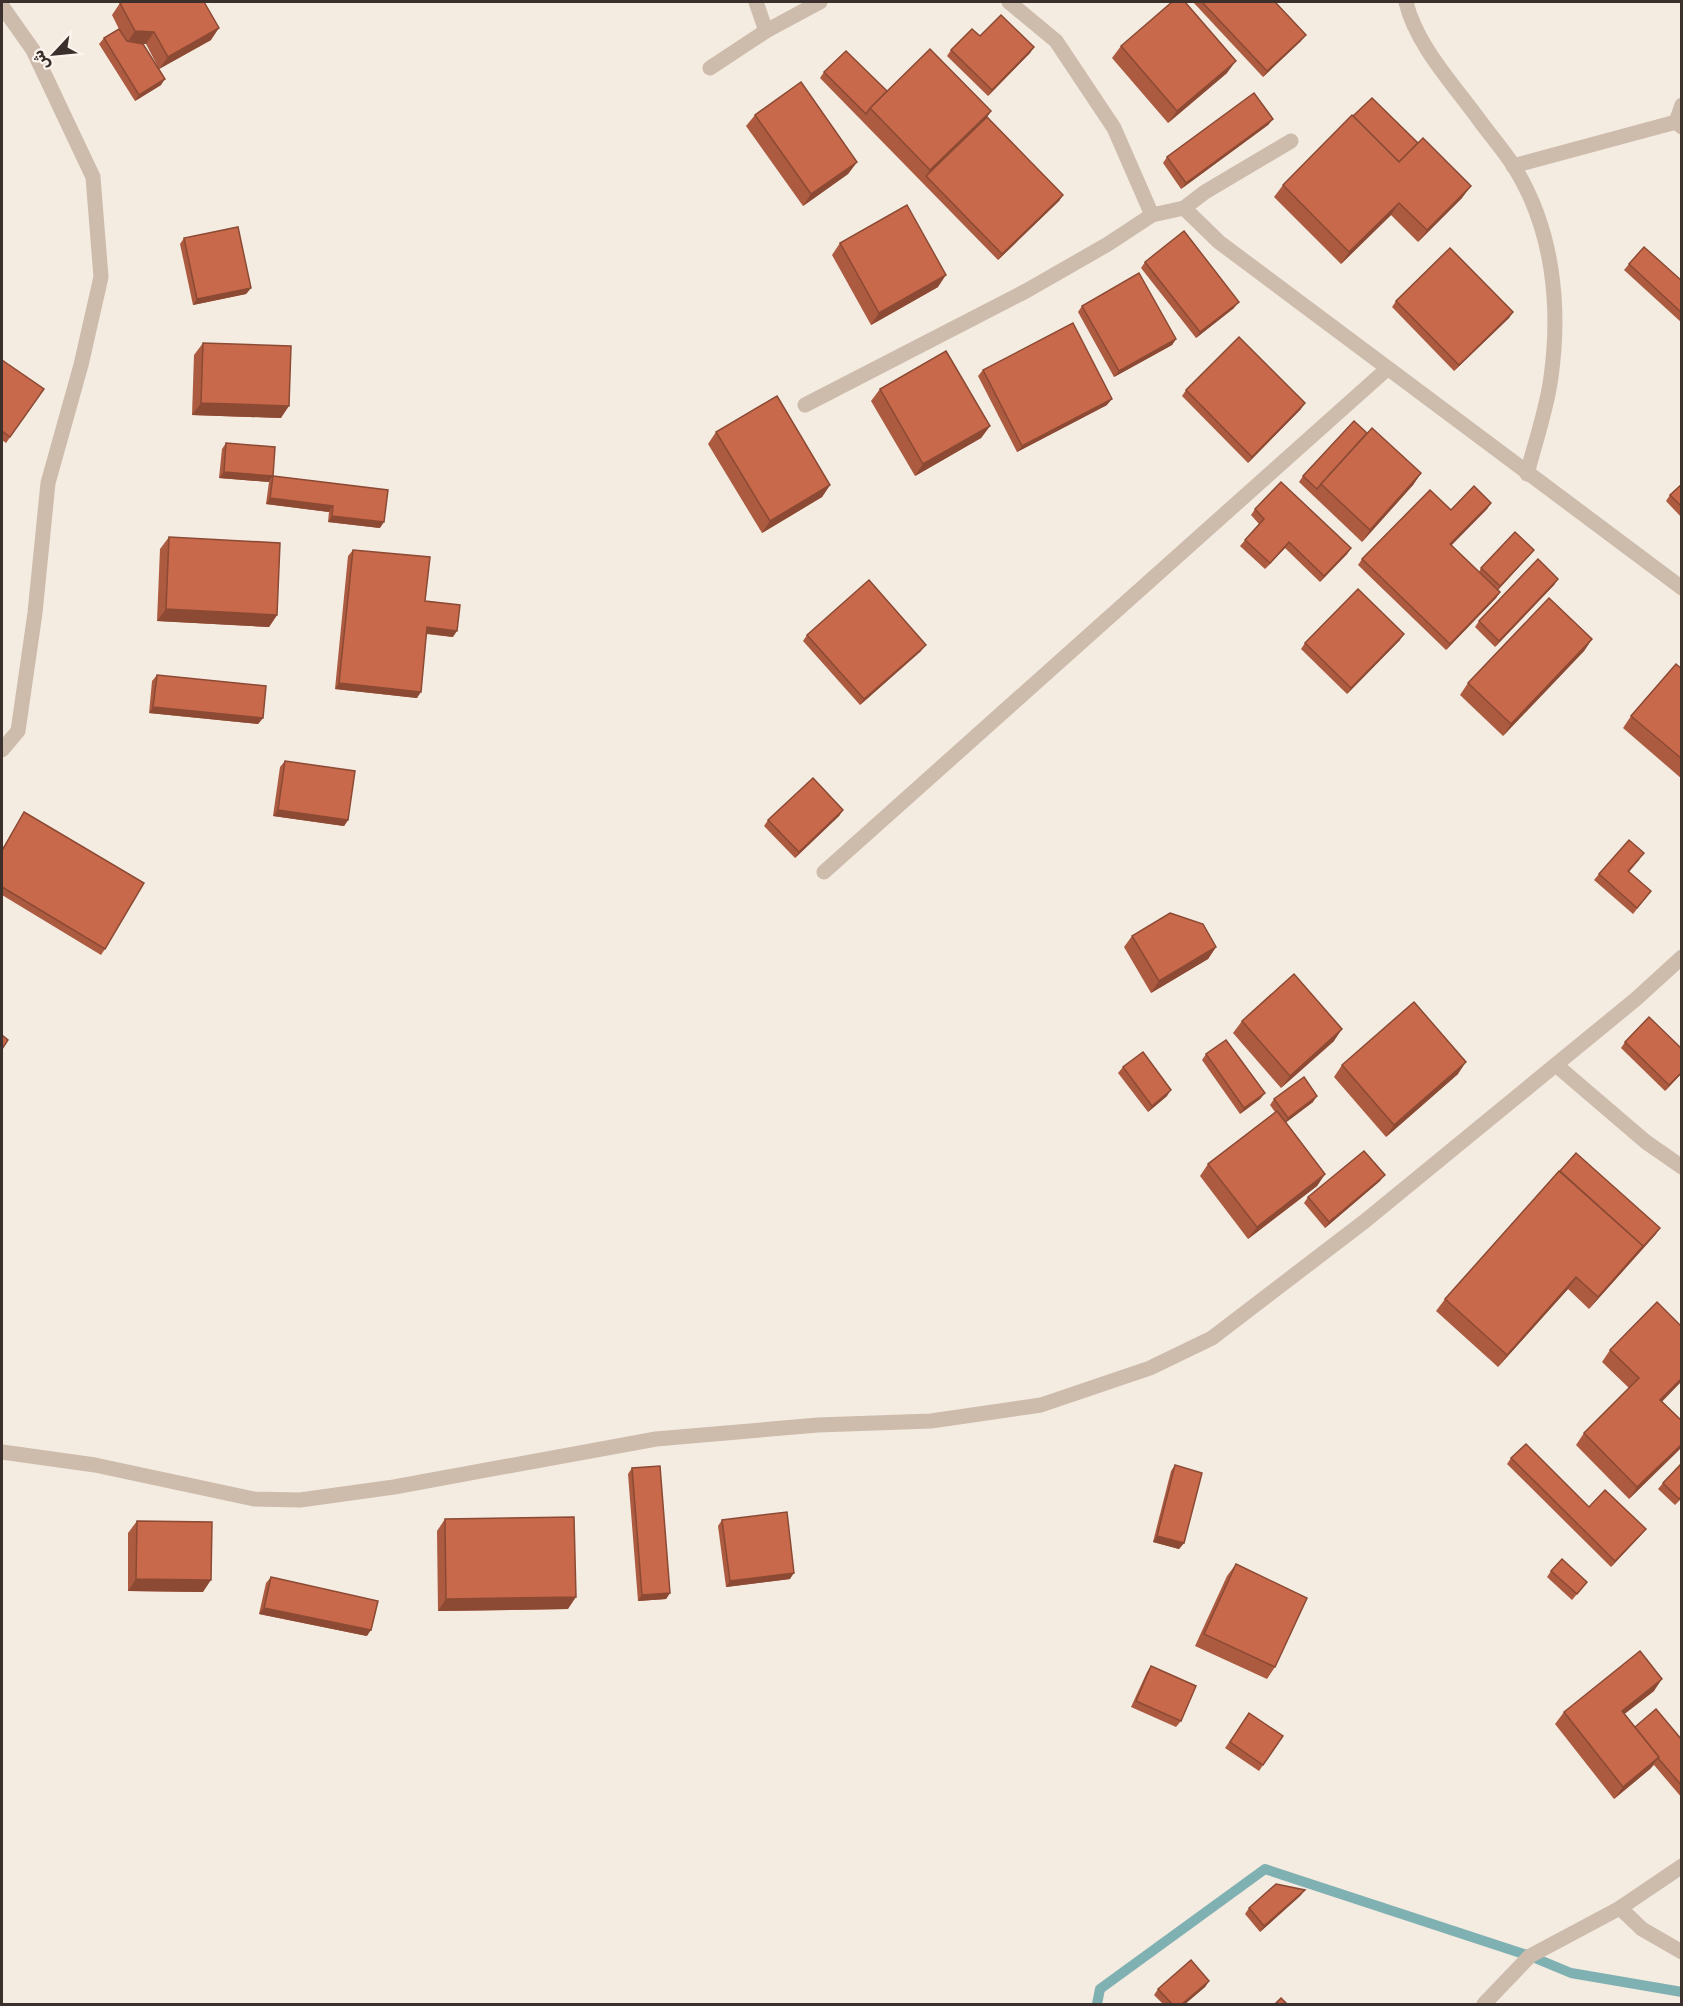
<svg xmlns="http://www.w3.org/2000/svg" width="1683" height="2006" viewBox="0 0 1683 2006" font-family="Rubik,'Noto Sans Arabic',sans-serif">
	<rect width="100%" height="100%" fill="#f4ebe1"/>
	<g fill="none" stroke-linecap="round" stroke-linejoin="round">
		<polyline stroke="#7fb0b2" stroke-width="10" points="1097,2004 1100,1989 1265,1869 1530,1956 1571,1973 1682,1992"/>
		<g stroke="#cdbbac" stroke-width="15">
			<polyline points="756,2 766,31"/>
			<polyline points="1009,2 1056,41 1114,128 1152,215"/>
			<path d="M1406 2C1416 45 1454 85 1480 121 1491 136 1503 150 1513 165 1553 228 1561 305 1551 377 1547 409 1535 442 1527 474"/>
			<polyline points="2,6 33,50 93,177 101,277 81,365 48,483 35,613 18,731 2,750"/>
			<polyline points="710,68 766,31 820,2"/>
			<polyline points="1676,122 1682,105"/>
			<polyline points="1513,166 1676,122 1682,127"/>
			<polyline points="1184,208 1219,242 1682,588"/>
			<polyline points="805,405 1026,291 1108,244 1152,215 1184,208 1205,192 1291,141"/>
			<polyline points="824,872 1387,369"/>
			<polyline points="1556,1065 1646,1142 1682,1167"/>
			<polyline points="2,1452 95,1465 254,1499 300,1500 394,1487 656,1439 818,1425 931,1421 1041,1405 1150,1368 1212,1338 1365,1221 1636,999 1682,957"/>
			<polyline points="1620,1908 1642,1929 1682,1952"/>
			<polyline points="1484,2004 1530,1956 1620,1908 1682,1866"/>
		</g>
	</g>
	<g fill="#ac5a40">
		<polygon points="1193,2 1275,2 1301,41 1263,77"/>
		<polygon points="120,3 211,40 159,69 146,44 143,44 161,85 135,101 99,44 104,38 119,29 112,15"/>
		<polygon points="980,36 1034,47 1030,53 988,96 947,56 951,50"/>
		<polygon points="1121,46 1227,73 1168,123 1112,58"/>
		<polygon points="824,72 887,91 991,111 987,117 1063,195 1059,201 998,260 820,78"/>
		<polygon points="755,115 857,162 848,174 803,206 746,126"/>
		<polygon points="1273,119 1268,125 1181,189 1163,163 1167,157"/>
		<polygon points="1283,185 1462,198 1418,242 1391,215 1341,264 1274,197"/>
		<polygon points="184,238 251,288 246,294 193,305 180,244"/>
		<polygon points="840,243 938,287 871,325 832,255"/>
		<polygon points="1145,262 1234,308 1196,338 1141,268"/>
		<polygon points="1629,264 1682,281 1682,323 1624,270"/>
		<polygon points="1396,301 1513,312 1509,318 1454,371 1392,307"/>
		<polygon points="1082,306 1176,339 1172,345 1114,377 1078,312"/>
		<polygon points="203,343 281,418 192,415 194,355"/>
		<polygon points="2,360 44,389 6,443 2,440"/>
		<polygon points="983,370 1107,405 1017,452 978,376"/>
		<polygon points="880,389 990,426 981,438 915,476 871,401"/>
		<polygon points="1186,390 1301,409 1248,463 1182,396"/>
		<polygon points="716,432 830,485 822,497 762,533 708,444"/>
		<polygon points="1367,433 1421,473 1413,485 1362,542 1299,482 1303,476"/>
		<polygon points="226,443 273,476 269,482 219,478 222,449"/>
		<polygon points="273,476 380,528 328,522 329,512 266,504 269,482"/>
		<polygon points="1682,484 1682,518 1666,501 1670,495"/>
		<polygon points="1491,503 1487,509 1451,545 1479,572 1481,568 1534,550 1529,556 1498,590 1500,592 1496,598 1446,650 1358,565 1362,559 1451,510"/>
		<polygon points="1255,509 1351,548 1347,554 1320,582 1285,548 1265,569 1240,546 1259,524 1251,515"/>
		<polygon points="169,537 277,615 269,627 157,621 160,549"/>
		<polygon points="353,550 425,601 453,637 426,634 417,698 335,689 348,556"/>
		<polygon points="1558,579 1554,585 1495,647 1475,627 1479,621"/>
		<polygon points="807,635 921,651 860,705 803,641"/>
		<polygon points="1592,639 1584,651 1503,736 1460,695 1468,683"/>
		<polygon points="1400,640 1347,694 1301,649 1305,643"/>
		<polygon points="1682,669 1682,779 1623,728 1631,716"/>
		<polygon points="157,675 263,718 258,724 149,713 152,681"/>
		<polygon points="285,761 348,820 344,826 273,816 280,767"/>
		<polygon points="843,810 839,816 795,858 764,826 768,820"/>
		<polygon points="24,812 105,949 101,955 2,895 2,849"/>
		<polygon points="1640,859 1629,872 1651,891 1633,914 1594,880 1599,874"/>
		<polygon points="1132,936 1216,947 1208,959 1151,993 1124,947"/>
		<polygon points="1242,1021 1334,1041 1281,1088 1233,1033"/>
		<polygon points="1625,1042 1682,1049 1682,1073 1665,1091 1621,1048"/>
		<polygon points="1206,1054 1265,1093 1260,1099 1240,1114 1202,1060"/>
		<polygon points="1342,1065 1458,1074 1386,1137 1334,1077"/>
		<polygon points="1123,1067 1167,1096 1148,1112 1118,1073"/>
		<polygon points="1274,1099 1313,1102 1286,1122 1325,1174 1317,1186 1248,1239 1200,1176 1208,1164 1275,1112 1270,1105"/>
		<polygon points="1380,1181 1325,1228 1304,1203 1308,1197"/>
		<polygon points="1656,1234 1589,1309 1568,1289 1498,1367 1436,1311 1445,1299"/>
		<polygon points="1657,1302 1662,1401 1682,1421 1682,1447 1629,1499 1576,1445 1584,1433 1629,1388 1602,1362 1610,1350"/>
		<polygon points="1511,1458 1589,1507 1641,1535 1611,1567 1507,1464"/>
		<polygon points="1175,1465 1184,1543 1179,1549 1153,1542 1171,1471"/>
		<polygon points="632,1468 670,1593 666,1599 638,1601 628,1474"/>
		<polygon points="1663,1483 1682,1498 1675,1505 1658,1489"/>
		<polygon points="445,1519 568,1609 438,1611 437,1531"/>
		<polygon points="722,1520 790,1579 726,1587 718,1526"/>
		<polygon points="137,1521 203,1592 128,1591 128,1533"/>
		<polygon points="1236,1564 1275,1667 1267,1679 1195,1646 1227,1576"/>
		<polygon points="1551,1571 1587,1582 1572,1600 1547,1577"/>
		<polygon points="271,1577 367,1636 259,1614 266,1583"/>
		<polygon points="1151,1666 1181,1721 1176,1727 1131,1707 1147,1672"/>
		<polygon points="1654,1691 1624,1714 1635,1727 1682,1740 1682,1798 1654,1765 1650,1769 1614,1799 1555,1724 1564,1712"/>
		<polygon points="1249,1713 1283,1736 1259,1771 1225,1748"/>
		<polygon points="1305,1890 1300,1896 1260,1932 1245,1914 1249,1908"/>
		<polygon points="1209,1981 1205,1987 1185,2004 1163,2004 1154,1995 1158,1989"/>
	</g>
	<g fill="#8c4a34">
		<polygon points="219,28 211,40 159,69 168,57"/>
		<polygon points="135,31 154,32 146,44 127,43"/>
		<polygon points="1306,35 1301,41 1263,77 1267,71"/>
		<polygon points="1034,47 1030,53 988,96 992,90"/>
		<polygon points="1236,61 1227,73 1168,123 1177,111"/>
		<polygon points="165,79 161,85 135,101 139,95"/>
		<polygon points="991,111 983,123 926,176 930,170"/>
		<polygon points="1273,119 1268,125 1181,189 1186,183"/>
		<polygon points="857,162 848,174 803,206 811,194"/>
		<polygon points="1471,186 1462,198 1418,242 1427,230"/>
		<polygon points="1063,195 1059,201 998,260 1002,254"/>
		<polygon points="1399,203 1391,215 1341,264 1349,252"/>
		<polygon points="946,275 938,287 871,325 879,313"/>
		<polygon points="251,288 246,294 193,305 197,299"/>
		<polygon points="1239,302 1234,308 1196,338 1200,332"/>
		<polygon points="1513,312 1509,318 1454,371 1459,365"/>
		<polygon points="1176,339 1172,345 1114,377 1119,371"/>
		<polygon points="1112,399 1107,405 1017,452 1022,446"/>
		<polygon points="201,403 289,406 281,418 192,415"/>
		<polygon points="1305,403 1301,409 1248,463 1252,457"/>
		<polygon points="990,426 981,438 915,476 923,464"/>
		<polygon points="224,472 273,476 269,482 219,478"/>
		<polygon points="1421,473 1413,485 1362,542 1370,530"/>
		<polygon points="830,485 822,497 762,533 770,521"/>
		<polygon points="270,498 333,506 329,512 266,504"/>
		<polygon points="1491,503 1487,509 1446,551 1450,544"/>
		<polygon points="332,516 384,522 380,528 328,522"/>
		<polygon points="1289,542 1285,548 1265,569 1270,563"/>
		<polygon points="1351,548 1347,554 1320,582 1324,576"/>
		<polygon points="1534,550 1529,556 1496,592 1500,586"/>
		<polygon points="1558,579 1554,585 1495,647 1499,641"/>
		<polygon points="1500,592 1496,598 1446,650 1450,644"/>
		<polygon points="166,609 277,615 269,627 157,621"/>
		<polygon points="427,627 457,631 453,637 423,633"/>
		<polygon points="1404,634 1400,640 1347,694 1351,688"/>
		<polygon points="1592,639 1584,651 1503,736 1511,724"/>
		<polygon points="926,645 921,651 860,705 864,699"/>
		<polygon points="339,683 421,692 417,698 335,689"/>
		<polygon points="153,707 263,718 258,724 149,713"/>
		<polygon points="278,810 348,820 344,826 273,816"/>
		<polygon points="843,810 839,816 795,858 799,852"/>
		<polygon points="1216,947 1208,959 1151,993 1159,981"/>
		<polygon points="1342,1029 1334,1041 1281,1088 1290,1076"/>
		<polygon points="1466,1062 1458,1074 1386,1137 1394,1125"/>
		<polygon points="1682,1072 1682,1073 1665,1091 1669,1085"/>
		<polygon points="1171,1090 1167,1096 1148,1112 1152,1106"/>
		<polygon points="1265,1093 1260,1099 1240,1114 1244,1108"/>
		<polygon points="1317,1096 1313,1102 1284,1124 1288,1118"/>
		<polygon points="1325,1174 1317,1186 1248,1239 1257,1227"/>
		<polygon points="1385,1175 1380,1181 1325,1228 1329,1222"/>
		<polygon points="1660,1228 1656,1234 1589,1309 1598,1297"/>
		<polygon points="1576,1277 1568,1289 1498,1367 1507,1355"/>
		<polygon points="1682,1378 1682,1381 1652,1412 1660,1400"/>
		<polygon points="1682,1444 1682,1447 1629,1499 1637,1487"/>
		<polygon points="1646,1529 1641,1535 1611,1567 1615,1561"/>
		<polygon points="1157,1536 1184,1543 1179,1549 1153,1542"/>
		<polygon points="794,1573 790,1579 726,1587 730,1581"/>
		<polygon points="136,1579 211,1580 203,1592 128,1591"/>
		<polygon points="670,1593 666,1599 638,1601 642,1595"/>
		<polygon points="576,1597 568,1609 438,1611 446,1599"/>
		<polygon points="264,1608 371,1630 367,1636 259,1614"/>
		<polygon points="1662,1679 1654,1691 1613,1723 1622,1711"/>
		<polygon points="1659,1757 1650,1769 1614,1799 1623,1787"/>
		<polygon points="1305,1890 1300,1896 1260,1932 1264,1926"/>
		<polygon points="1209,1981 1205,1987 1185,2004 1182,2004"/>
	</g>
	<g fill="#c8694b" stroke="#8c4a34" stroke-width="1.5">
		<polygon points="122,2 204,2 219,28 168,57 154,32 135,31 120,3"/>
		<polygon points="1172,2 1185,2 1236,61 1177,111 1121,46"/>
		<polygon points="1202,2 1275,2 1306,35 1267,71"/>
		<polygon points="1001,15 1034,47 992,90 951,50 972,29 980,36"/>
		<polygon points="119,29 127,41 143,44 165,79 139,95 104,38"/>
		<polygon points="930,49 991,111 930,170 870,108"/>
		<polygon points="846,51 887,91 870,108 866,114 824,72"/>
		<polygon points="801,82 857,162 811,194 755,115"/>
		<polygon points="1254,93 1273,119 1186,183 1167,157"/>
		<polygon points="1372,98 1418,143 1399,162 1353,116"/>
		<polygon points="1352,115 1399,162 1423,138 1471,186 1427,230 1399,203 1349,252 1283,185"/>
		<polygon points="987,117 1063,195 1002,254 926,176"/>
		<polygon points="907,205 946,275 879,313 840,243"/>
		<polygon points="238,227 251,288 197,299 184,238"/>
		<polygon points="1184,231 1239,302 1200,332 1145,262"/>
		<polygon points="1644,247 1682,281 1682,313 1629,264"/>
		<polygon points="1450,248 1513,312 1459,365 1396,301"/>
		<polygon points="1139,273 1176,339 1119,371 1082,306"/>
		<polygon points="1073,323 1112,399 1022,446 983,370"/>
		<polygon points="1239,337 1305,403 1252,457 1186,390"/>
		<polygon points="203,343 291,346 289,406 201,403"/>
		<polygon points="946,351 990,426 923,464 880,389"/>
		<polygon points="2,360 44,389 10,437 2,431"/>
		<polygon points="777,396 830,485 770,521 716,432"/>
		<polygon points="1354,421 1367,433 1321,484 1317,489 1303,476"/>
		<polygon points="1372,428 1421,473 1370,530 1321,484"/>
		<polygon points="226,443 275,447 273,476 224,472"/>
		<polygon points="273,476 388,490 384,522 332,516 333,506 270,498"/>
		<polygon points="1281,482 1351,548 1324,576 1289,542 1270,563 1245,540 1264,519 1255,509"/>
		<polygon points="1682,484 1682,507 1670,495"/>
		<polygon points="1474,486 1491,503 1450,544 1500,592 1450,644 1362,559 1430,490 1451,510"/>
		<polygon points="1515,532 1534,550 1500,586 1481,568"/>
		<polygon points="169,537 280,543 277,615 166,609"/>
		<polygon points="353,550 430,557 425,601 460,605 457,631 427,627 421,692 339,683"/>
		<polygon points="1538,559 1558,579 1499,641 1479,621"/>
		<polygon points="869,580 926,645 864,699 807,635"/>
		<polygon points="1358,589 1404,634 1351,688 1305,643"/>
		<polygon points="1549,598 1592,639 1511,724 1468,683"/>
		<polygon points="1676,664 1682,669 1682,759 1631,716"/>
		<polygon points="157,675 266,686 263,718 153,707"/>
		<polygon points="285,761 355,771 348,820 278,810"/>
		<polygon points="813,778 843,810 799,852 768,820"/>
		<polygon points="24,812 144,883 105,949 2,887 2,851"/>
		<polygon points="1629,840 1644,853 1628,871 1651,891 1637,908 1599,874"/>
		<polygon points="1170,913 1203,924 1216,947 1159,981 1132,936"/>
		<polygon points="1294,974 1342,1029 1290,1076 1242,1021"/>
		<polygon points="1414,1002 1466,1062 1394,1125 1342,1065"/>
		<polygon points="1649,1017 1682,1049 1682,1072 1669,1085 1625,1042"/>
		<polygon points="2,1035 8,1040 2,1049"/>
		<polygon points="1226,1040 1265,1093 1244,1108 1206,1054"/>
		<polygon points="1143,1052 1171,1090 1152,1106 1123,1067"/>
		<polygon points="1304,1077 1317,1096 1288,1118 1274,1099"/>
		<polygon points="1277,1111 1325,1174 1257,1227 1208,1164"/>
		<polygon points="1364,1151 1385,1175 1329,1222 1308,1197"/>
		<polygon points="1576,1153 1660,1228 1639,1251 1643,1246 1560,1171"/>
		<polygon points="1559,1171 1643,1246 1598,1297 1576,1277 1507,1355 1445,1299"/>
		<polygon points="1657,1302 1682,1327 1682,1378 1660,1400 1682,1421 1682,1444 1637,1487 1584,1433 1639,1378 1610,1350"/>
		<polygon points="1526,1444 1589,1507 1605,1490 1646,1529 1615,1561 1511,1458"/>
		<polygon points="1682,1463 1682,1496 1679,1499 1663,1483"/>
		<polygon points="1175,1465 1202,1473 1184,1543 1157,1536"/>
		<polygon points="660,1466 670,1593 642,1595 632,1468"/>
		<polygon points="787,1512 794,1573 730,1581 722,1520"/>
		<polygon points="574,1517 576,1597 446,1599 445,1519"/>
		<polygon points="137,1521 212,1522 211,1580 136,1579"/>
		<polygon points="1562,1559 1587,1582 1577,1594 1551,1571"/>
		<polygon points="1236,1564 1307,1598 1275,1667 1204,1634"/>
		<polygon points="271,1577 378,1601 371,1630 264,1608"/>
		<polygon points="1640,1651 1662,1679 1622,1711 1659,1757 1623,1787 1564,1712"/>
		<polygon points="1151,1666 1196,1686 1181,1721 1136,1701"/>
		<polygon points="1656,1709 1682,1740 1682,1786 1658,1758 1659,1757 1635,1727"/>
		<polygon points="1249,1713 1283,1736 1263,1765 1230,1742"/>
		<polygon points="1276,1884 1305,1890 1264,1926 1249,1908"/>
		<polygon points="1191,1960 1209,1981 1182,2004 1172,2004 1158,1989"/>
		<polygon points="1281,1998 1287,2004 1275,2004"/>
	</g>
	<rect width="1683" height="2006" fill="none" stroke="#3b302b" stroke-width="6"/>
	<g transform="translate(54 54) rotate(244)" stroke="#fbf5ee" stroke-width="4.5" paint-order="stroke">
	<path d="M0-4.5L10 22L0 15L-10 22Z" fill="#3b302b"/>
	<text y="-9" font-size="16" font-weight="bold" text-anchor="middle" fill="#3b302b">ش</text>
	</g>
</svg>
